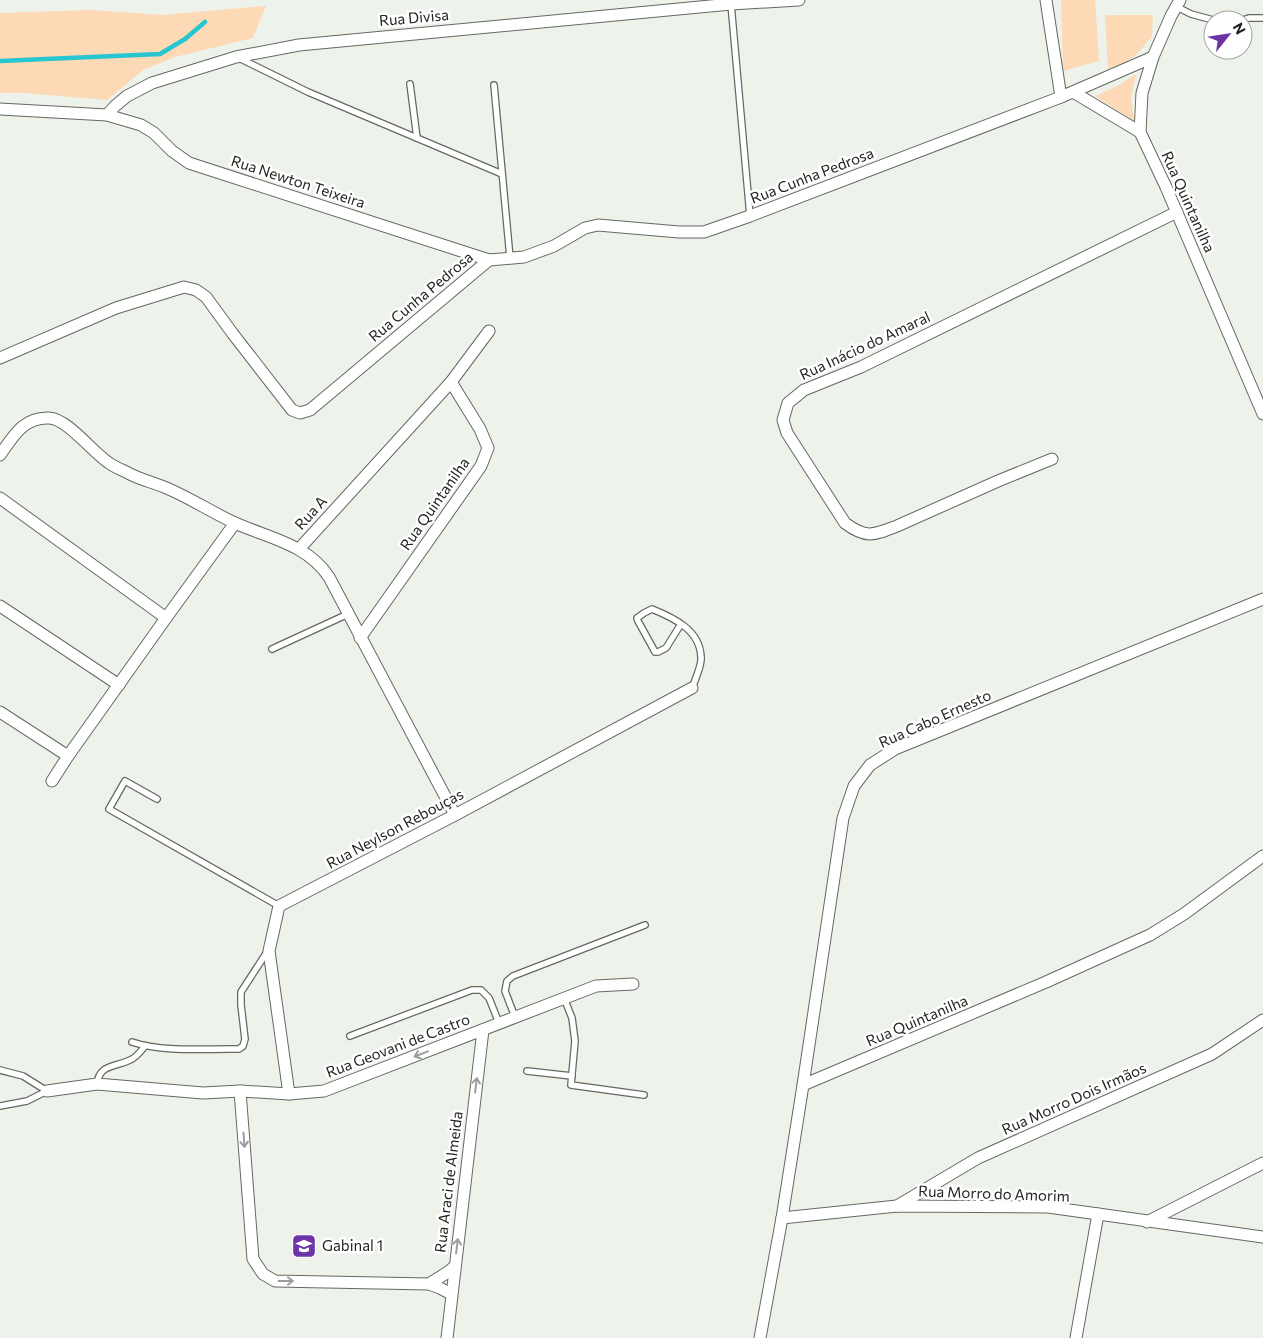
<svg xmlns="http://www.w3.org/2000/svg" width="1263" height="1338" viewBox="0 0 1263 1338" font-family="Commissioner,sans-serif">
	<rect width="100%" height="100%" fill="#edf2eb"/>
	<g fill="#fdd9b5">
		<polygon points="1061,0 1095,0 1099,61 1063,71"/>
		<polygon points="266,6 253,38 175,57 143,70 107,100 24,93 0,93 0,13 92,10 162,15"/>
		<polygon points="1105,15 1153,15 1152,36 1138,53 1126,62 1108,69"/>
		<polygon points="1136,74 1131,97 1134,121 1095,96 1119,85"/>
	</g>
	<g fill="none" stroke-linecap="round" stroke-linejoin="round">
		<polyline stroke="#27c6d1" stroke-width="4.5" points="0,61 160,54 185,39 205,22"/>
		<defs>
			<g id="lane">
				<polyline points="731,4 750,216"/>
				<polyline points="1177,7 1191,14 1213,20"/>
				<polyline points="1243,20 1249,18 1263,18"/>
				<polyline points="239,58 308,92 502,174"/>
				<polyline points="410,84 417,138"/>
				<polyline points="494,85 510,258"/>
				<path d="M681 624 666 648 658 652H655L654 650 638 621 637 618 644 613 652 609C674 618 700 630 701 657 702 665 695 680 692 688"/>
				<polyline points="272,649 348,614"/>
				<polyline points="157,799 125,781 109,809 279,906"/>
				<polyline points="564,998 572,1018 575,1041 571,1085 644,1095"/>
				<polyline points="515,1017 505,991 507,981 513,976 645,925"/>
				<polyline points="350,1036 472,990 481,990 489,998 499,1023"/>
				<path d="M132 1042C162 1052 199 1049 230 1049H239L243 1046 245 1039 241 1005V992L267 952"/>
				<polyline points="0,1070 23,1076 47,1091 27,1101 0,1106"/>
				<polyline points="527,1071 572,1076"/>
				<path d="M97 1084C99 1064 116 1067 130 1060 136 1058 141 1051 145 1046"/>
			</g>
			<g id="street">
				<polyline points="1046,0 1061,97"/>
				<polyline points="1180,0 1171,16 1153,57 1142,93 1140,132 1166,187 1263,414"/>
				<polyline points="1073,92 1140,132"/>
				<polyline points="0,109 107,115 141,125 154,133 172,151 189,163 489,260"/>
				<polyline points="107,115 115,106 127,96 152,83 236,57 299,45 731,4 799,0"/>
				<polyline points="0,358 116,308 184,287 196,290 206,297 233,334 292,410 300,413 310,410 489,260 524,257 554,246 585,228 598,225 679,232 704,232 750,216 1061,97 1153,57"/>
				<path d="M0 455C13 437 23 417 49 418 68 419 92 452 109 463 116 468 125 471 132 475 143 480 154 483 164 487 189 497 211 512 235 523 269 538 307 544 329 577L455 815"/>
				<path d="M1052 459 998 481 897 526C874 535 866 539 845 523L787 433 783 420 788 403 804 390 861 367 1177 212"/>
				<polyline points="0,498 166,618"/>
				<polyline points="299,549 451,382 489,331"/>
				<polyline points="0,606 119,685"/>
				<polyline points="360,638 481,466 488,448 480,429 451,382"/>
				<polyline points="0,712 68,756"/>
				<polyline points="52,781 68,756 166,618 235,523"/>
				<polyline points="803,1085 843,818 854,786 870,765 895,749 1263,599"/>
				<polyline points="47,1091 97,1084 203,1093 240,1091 289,1094 324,1091 596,986 633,984"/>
				<polyline points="240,1091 253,1259 263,1274 275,1281 429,1284 440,1288 451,1294"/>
				<polyline points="289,1094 269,951 279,906 455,815 692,688"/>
				<polyline points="897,1206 978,1158 1212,1054 1263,1020"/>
				<polyline points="782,1218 897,1206 1048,1207 1263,1237"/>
				<polyline points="1147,1222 1263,1163"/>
				<polyline points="429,1284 448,1272 454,1267"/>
				<polyline points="447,1338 483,1030"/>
				<polyline points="760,1338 782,1218 803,1085 1046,982 1150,935 1184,914 1263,856"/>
				<polyline points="1076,1338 1098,1214"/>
			</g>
		</defs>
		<use href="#lane" stroke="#646962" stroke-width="8"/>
		<use href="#street" stroke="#646962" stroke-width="13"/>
		<use href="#lane" stroke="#fff" stroke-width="5.5"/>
		<use href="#street" stroke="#fff" stroke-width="11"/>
	</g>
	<defs><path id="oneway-shaft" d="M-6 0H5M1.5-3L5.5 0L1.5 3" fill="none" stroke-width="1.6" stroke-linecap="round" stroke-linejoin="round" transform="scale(1.25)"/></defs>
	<g stroke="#9c9d9c">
		<use href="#oneway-shaft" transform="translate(421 1054) rotate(159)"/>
		<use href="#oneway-shaft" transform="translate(476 1085) rotate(-83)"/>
		<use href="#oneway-shaft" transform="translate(244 1140) rotate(86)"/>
		<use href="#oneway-shaft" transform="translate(457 1246) rotate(-83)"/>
		<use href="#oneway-shaft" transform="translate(286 1281)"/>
	</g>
	<defs>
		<symbol id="school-square" viewBox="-11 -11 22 22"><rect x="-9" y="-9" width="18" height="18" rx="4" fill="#6d33a9" stroke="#fff"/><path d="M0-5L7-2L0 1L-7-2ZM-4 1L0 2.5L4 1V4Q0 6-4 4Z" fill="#fff"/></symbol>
	</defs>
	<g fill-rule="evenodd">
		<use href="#school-square" x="290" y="1232" width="28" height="28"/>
	</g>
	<g text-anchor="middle" stroke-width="5" stroke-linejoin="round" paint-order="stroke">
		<g font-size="15" fill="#232522" stroke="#fff">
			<text transform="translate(414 18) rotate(-5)" y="5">Rua Divisa</text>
			<text transform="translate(812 176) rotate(-21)" y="5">Rua Cunha Pedrosa</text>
			<text transform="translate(298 182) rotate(18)" y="5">Rua Newton Teixeira</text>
			<text transform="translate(1188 202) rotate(66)" y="5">Rua Quintanilha</text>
			<text transform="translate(421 297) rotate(-40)" y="5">Rua Cunha Pedrosa</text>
			<text transform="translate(865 346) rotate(-25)" y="5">Rua Inácio do Amaral</text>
			<text transform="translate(435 504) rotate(-55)" y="5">Rua Quintanilha</text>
			<text transform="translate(311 513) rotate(-48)" y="5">Rua A</text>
			<text transform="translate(935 719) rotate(-24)" y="5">Rua Cabo Ernesto</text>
			<text transform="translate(395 829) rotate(-28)" y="5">Rua Neylson Rebouças</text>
			<text transform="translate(917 1021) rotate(-23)" y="5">Rua Quintanilha</text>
			<text transform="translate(398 1046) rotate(-21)" y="5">Rua Geovani de Castro</text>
			<text transform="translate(1074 1099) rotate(-24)" y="5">Rua Morro Dois Irmãos</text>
			<text transform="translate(449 1182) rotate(-83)" y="5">Rua Araci de Almeida</text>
			<text transform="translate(994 1194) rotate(2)" y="5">Rua Morro do Amorim</text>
		</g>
		<g font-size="15" fill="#232522" stroke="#fff" text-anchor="start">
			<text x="322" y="1251">Gabinal 1</text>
		</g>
	</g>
	<g transform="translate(1228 35) rotate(60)"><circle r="24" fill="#ffffff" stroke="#a7a8a7"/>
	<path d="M0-4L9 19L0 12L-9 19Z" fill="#6d33a9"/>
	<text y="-8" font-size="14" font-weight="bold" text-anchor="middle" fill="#232522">N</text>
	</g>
</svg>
